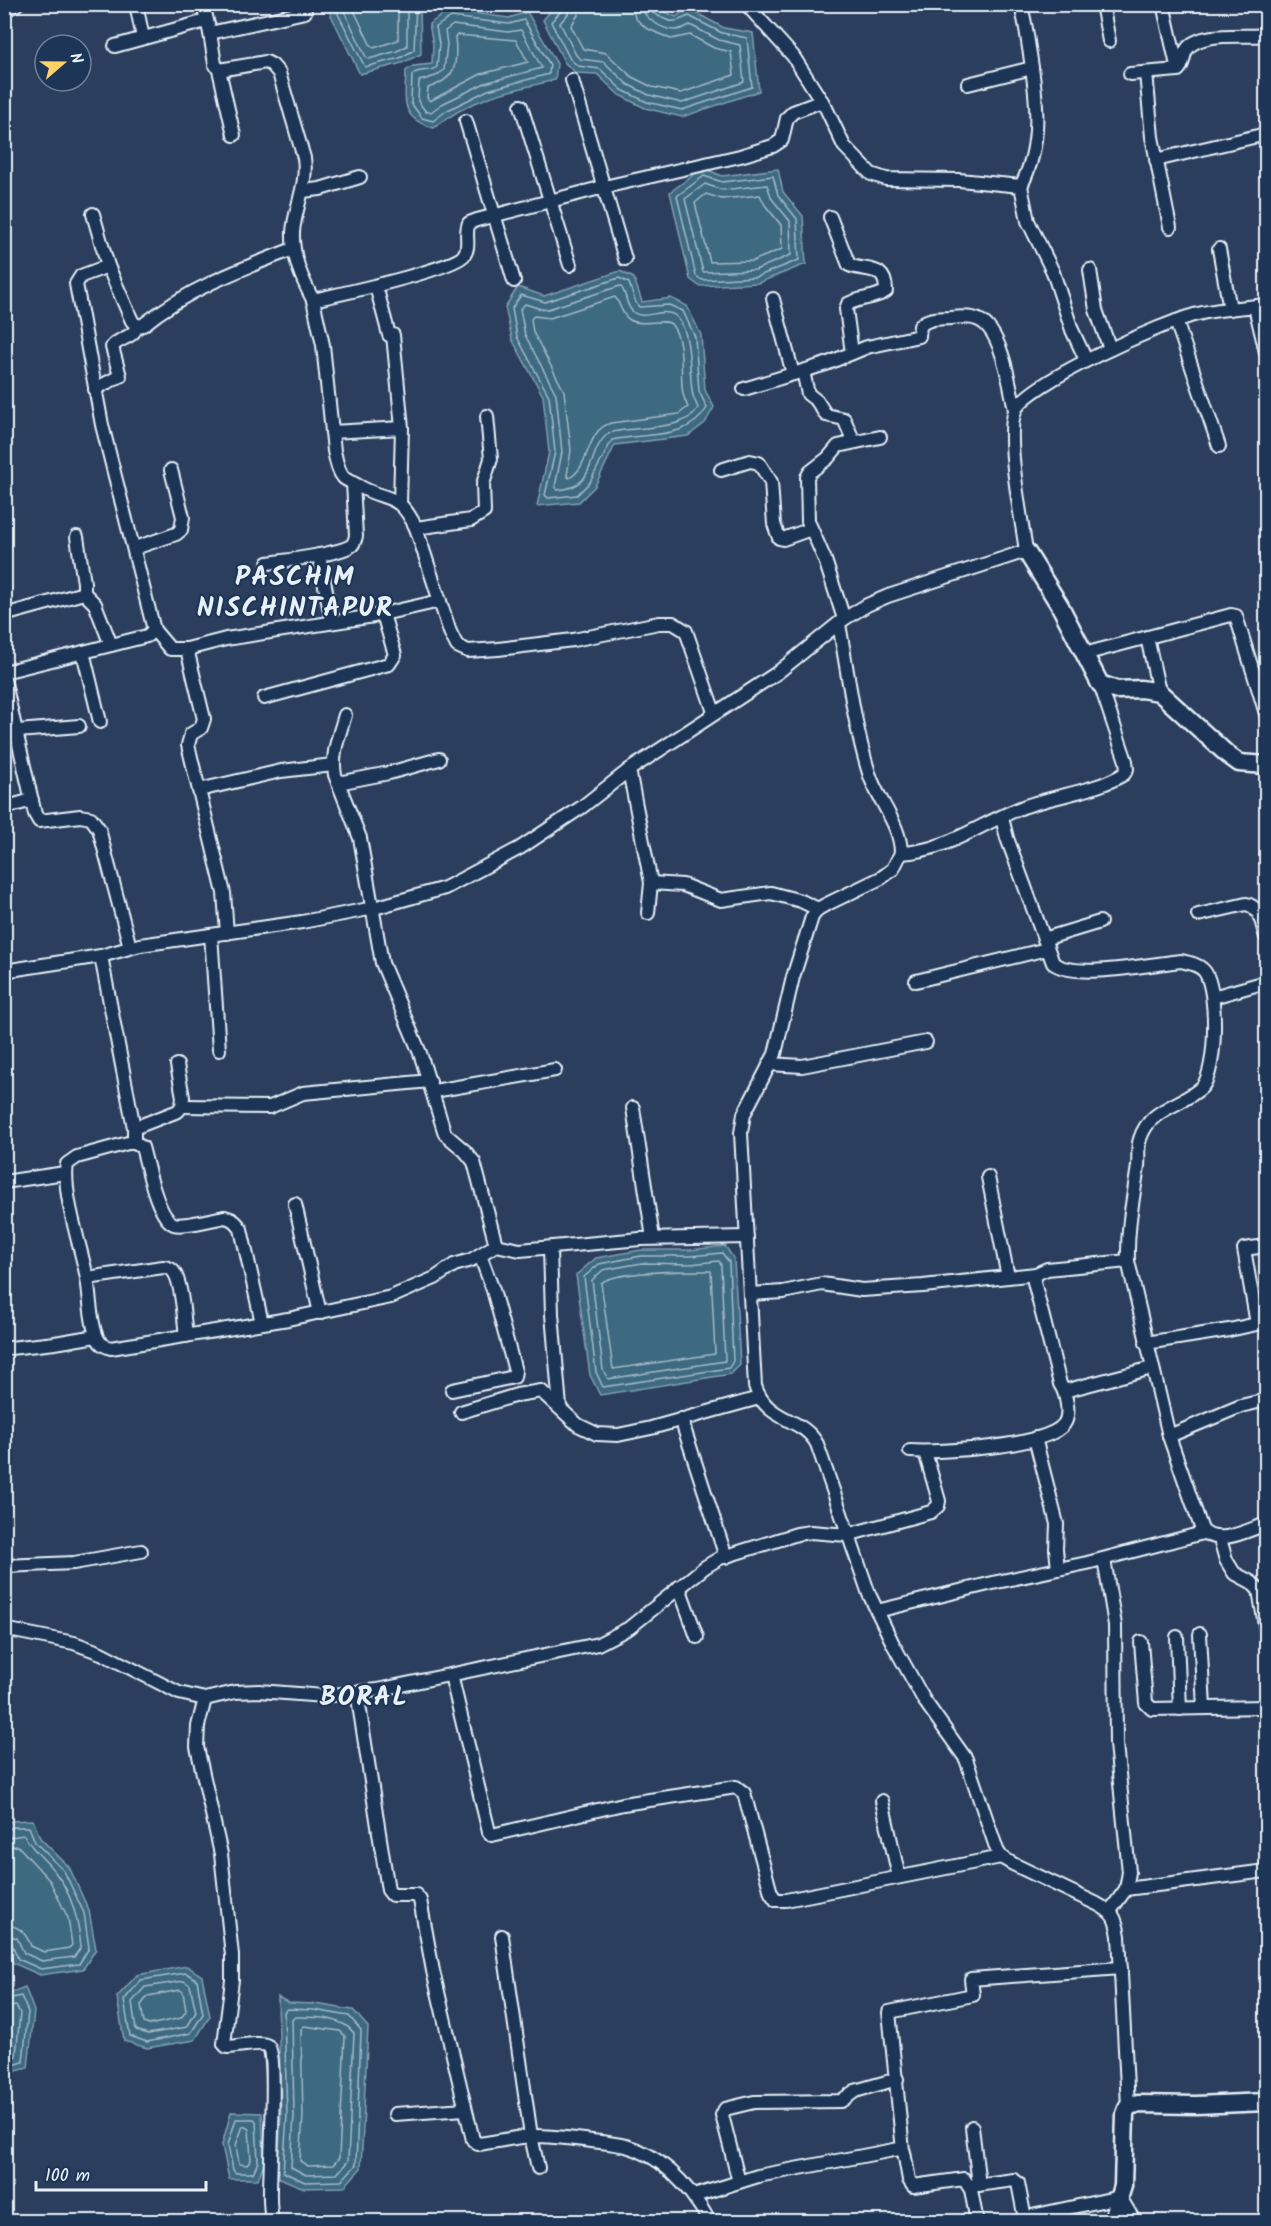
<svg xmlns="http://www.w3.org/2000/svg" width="1271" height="2226" viewBox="0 0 1271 2226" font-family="Kalam,sans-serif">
	<rect width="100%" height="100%" fill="#2c3e5d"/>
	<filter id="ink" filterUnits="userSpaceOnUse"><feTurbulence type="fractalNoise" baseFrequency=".0167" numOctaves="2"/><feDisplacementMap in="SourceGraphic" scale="12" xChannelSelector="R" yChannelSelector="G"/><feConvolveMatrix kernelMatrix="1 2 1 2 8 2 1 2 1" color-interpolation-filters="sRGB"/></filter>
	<g filter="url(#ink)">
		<g fill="#3d6981" stroke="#819fb1" stroke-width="1.5">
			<polygon points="326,5 430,5 420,8 421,54 402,63 360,74"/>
			<polygon points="562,5 649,5 676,17 687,8 724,28 753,33 759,91 682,117 645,108 619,95 597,74 576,73 565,63 543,20 552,9"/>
			<path d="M450 10 509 18 527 12 557 64 555 80C508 91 472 97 434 128 400 119 405 101 406 71L413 66 432 64 433 44 429 24Z"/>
			<polygon points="703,168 722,176 778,169 783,192 803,216 806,264 758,283 699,286 690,279 670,192"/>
			<polygon points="620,271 634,278 642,302 671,298 687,306 701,335 705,390 714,407 705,423 688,436 615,445 595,486 579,502 537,506 549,452 543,396 512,339 505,307 518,287 544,296"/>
			<polygon points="725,1246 734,1259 740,1365 731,1374 600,1395 590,1375 576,1275 596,1258 641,1250 690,1250"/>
			<polygon points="33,1820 40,1838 69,1867 89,1911 96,1949 83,1969 40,1975 13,1963 5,1940 5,1827 11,1821"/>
			<polygon points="187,1966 202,1976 210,2016 195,2040 147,2048 124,2041 117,1997 137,1975"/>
			<polygon points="25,1987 34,2011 28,2068 5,2074 5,1995"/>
			<polygon points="278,1997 289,2003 315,2004 353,2010 368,2027 361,2168 344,2187 304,2188 277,2177 281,2116"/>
			<polygon points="231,2112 262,2113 264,2163 258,2179 229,2179 222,2145"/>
		</g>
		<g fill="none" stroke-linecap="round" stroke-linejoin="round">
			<g stroke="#a4bbc8" stroke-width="1.5">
				<polyline points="333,4 365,67 400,58 414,50 416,4"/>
				<polyline points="341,4 366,57 369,59 397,51 407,46 407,4"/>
				<polyline points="351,4 371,46 374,48 398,40 398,4"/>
				<path d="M563 4 562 10 551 22 570 59 578 66 600 69 622 90 647 102 682 110 752 87 747 38 722 33 689 16C669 25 671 22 651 12L649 4"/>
				<path d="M571 4 568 14 560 23 576 55 580 59 604 62 627 84 649 95 682 103 744 82 740 45 719 40 690 25C685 27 681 30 675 30 663 30 642 18 641 4"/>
				<polyline points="580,4 578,15 571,26 583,49 606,53 632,77 652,87 681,93 734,75 731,52 714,48 690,35 671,39 646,28 635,18 632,4"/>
				<path d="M451 17 509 24 524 20 550 65 549 74 488 90 446 111 433 121 422 118 411 103 412 75C418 68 430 73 437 67L439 44 436 27Z"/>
				<polygon points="453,25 508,32 521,30 542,68 485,83 442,104 431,112 426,112 418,101 419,81 436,76 444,70 447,44 445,31"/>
				<path d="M457 35 516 40 528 62 481 74 430 101 427 98 428 88C456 79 458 65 455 37Z"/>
				<polygon points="704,176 722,182 773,176 778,195 797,219 799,260 756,277 702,280 696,276 677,196"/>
				<polygon points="705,184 722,190 767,185 772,199 790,221 791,255 755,270 703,272 685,199"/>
				<polygon points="706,194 722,199 760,195 765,205 781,225 782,249 753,261 710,262 695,203"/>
				<path d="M619 278 629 283 636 303 639 307 669 305 683 311 695 337 699 391 707 408C688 441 645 432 612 440L590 482 577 495 548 498 545 495 555 452 549 396 517 337 512 308 521 295 545 302Z"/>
				<path d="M620 286C627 292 625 304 632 311 642 321 657 310 669 313 692 317 689 372 692 390 692 397 696 402 698 408 684 433 634 425 609 433 585 451 599 488 557 490L555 487 562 452 556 394 525 335 520 309 525 304 541 309H548Z"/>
				<path d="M615 297C621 304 621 315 630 320 641 327 665 318 671 324 686 342 679 372 683 394 684 398 686 403 688 407L679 414 611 423C585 430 591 467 569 478L567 475 571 450 564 391 533 332 531 319 534 316 550 318Z"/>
				<polygon points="722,1253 729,1262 733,1361 729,1368 603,1387 596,1372 584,1277 599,1264 641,1256 690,1256"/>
				<polygon points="719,1261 721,1265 725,1361 608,1379 603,1370 592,1280 603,1270 642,1263 690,1264"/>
				<path d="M711 1271 715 1354 613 1369 601 1283C617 1270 688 1271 711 1271Z"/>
				<polyline points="4,1831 14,1827 29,1827 35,1842 64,1871 84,1913 89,1948 79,1964 41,1969 18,1959 12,1944 4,1941"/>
				<path d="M4 1838 24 1835C33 1852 46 1859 57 1875 72 1894 79 1923 81 1947L74 1957 42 1961 24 1953 17 1938 4 1934"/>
				<path d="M4 1847 18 1846 50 1881 68 1918 72 1945 69 1948 44 1952 31 1946C26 1933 19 1925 4 1925"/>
				<polygon points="186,1973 197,1980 203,2014 191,2033 147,2042 130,2036 124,2000 141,1980"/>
				<polygon points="184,1981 190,1985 196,2012 187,2027 148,2034 136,2030 132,2002 145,1987"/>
				<polygon points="180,1990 183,1992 186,2011 181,2018 149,2025 144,2023 141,2005 148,1996"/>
				<polyline points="4,2000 21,1996 28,2012 23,2062 4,2068"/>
				<polyline points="4,2008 16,2006 20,2013 16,2056 4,2060"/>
				<polygon points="287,2009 314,2010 349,2016 361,2030 356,2165 341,2181 305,2182 283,2172 287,2116 284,2012"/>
				<path d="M295 2017C315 2017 341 2016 354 2033L348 2161 337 2174 306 2175 291 2167 294 2116 292 2020Z"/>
				<polygon points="304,2026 340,2031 345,2036 339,2158 333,2165 308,2166 300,2161 303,2116 301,2029"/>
				<polygon points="236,2119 254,2119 256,2121 258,2162 253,2173 236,2173 233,2170 228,2145"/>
				<polygon points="243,2126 249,2129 251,2160 247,2165 239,2164 236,2145"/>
			</g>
			<defs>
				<g id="minor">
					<polyline points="136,4 143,38"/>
					<path d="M203 4 210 33 215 64 219 70 266 62 272 65 279 73 304 158C308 184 295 207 293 232 292 257 302 279 313 300"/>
					<polyline points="746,4 793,56 826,108 844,146 871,174 886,179 959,180 1021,186 1028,221 1053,272 1072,330 1086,360"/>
					<path d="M1020 4C1026 20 1027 38 1030 54 1037 100 1043 144 1021 186"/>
					<polyline points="1102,4 1109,41"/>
					<polyline points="1163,4 1178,70"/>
					<polyline points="4,11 17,4"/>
					<polyline points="210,33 305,12"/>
					<polyline points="115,46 206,21"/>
					<polyline points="219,70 234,135"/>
					<polyline points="1146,73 1152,137 1170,227"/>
					<path d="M1130 74 1178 70C1185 64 1182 56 1187 49 1201 30 1246 38 1266 35"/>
					<polyline points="572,80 625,259"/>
					<polyline points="968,84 1032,68"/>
					<polyline points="521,106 570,265"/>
					<polyline points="466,121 514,281"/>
					<polyline points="1156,160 1266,134"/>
					<polyline points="303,191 320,189 360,177"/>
					<path d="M93 214 108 266 132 321 137 326 143 325C187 289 241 269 293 249"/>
					<path d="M830 217 849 265C866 272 886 264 886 291 875 299 860 297 848 304L846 309 852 353"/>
					<polyline points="1219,249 1230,309"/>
					<polyline points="1090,270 1096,310 1110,349"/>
					<polyline points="376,286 389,335"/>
					<polyline points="773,299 793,374"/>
					<polyline points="1255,307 1266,352"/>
					<polyline points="1176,321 1219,446"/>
					<polyline points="393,335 402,428 400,503"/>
					<polyline points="803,371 808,394 817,401 826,415 844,419 854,442"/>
					<path d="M95 389 120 376 112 347C119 337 133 339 137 326"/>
					<path d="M744 389 826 364 867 347 919 336 920 326C928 317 940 319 951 318 959 317 971 316 979 320 1002 330 1010 387 1015 410"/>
					<polyline points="332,432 402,428"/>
					<polyline points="721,470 750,461 759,463 771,482 774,524 779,538 783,539 811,529"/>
					<polyline points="416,528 471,520 484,512 483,484 491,459 487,416"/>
					<polyline points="135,548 176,534 181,530 183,517 171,470"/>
					<polyline points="319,555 332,622"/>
					<path d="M268 563C284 561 343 553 352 545 355 542 355 539 356 536L353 483"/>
					<polyline points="84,593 95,604 111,645"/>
					<polyline points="4,615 84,593 84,583 77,537"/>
					<polyline points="844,619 825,560 808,521 807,477 810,472 828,458 838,446 880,437"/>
					<path d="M839 624C848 674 854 725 869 773 877 800 901 824 901 853L893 869 881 878 825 905 818 909 812 917 793 977 775 1054 744 1114 741 1133 755 1386C767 1423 802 1416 817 1444L869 1594 893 1644 924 1700 966 1759 997 1850 1001 1857 1013 1864 1097 1904C1114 1913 1116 1918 1119 1936L1128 2106"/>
					<polyline points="154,630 170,649 187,649 226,639 374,616 440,601"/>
					<polyline points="1147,637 1159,692"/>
					<polyline points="187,649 204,719 201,728 191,734 188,745 224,893 227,933"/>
					<polyline points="83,652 100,722"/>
					<polyline points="1084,654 1231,615 1236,616 1266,714"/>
					<polyline points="4,672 147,636 154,630 102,425 76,284 81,276 108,266"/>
					<polyline points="4,679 35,814 39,821 80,816 91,818 99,829 130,947"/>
					<polyline points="264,698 389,664 395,655 383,614"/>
					<path d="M714 712 686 631 673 623H659L573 640 498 649 468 651 457 646 450 632 416 528C398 490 387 503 357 485 353 483 348 481 344 478 338 472 336 460 334 451L323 345 313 300C336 295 455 269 464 255 471 246 464 233 469 223L477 220 600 188 740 156 773 146 782 140 787 118 793 112 822 101"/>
					<path d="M345 715C339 736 331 754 335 775L360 838 382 963 420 1053 445 1134 465 1151 474 1162 496 1245 520 1250 640 1239 747 1237"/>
					<polyline points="18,731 79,726"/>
					<polyline points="629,770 651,883 648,913"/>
					<polyline points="338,783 389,773 439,759"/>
					<polyline points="199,790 281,771 333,765"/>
					<polyline points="4,808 32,800"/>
					<path d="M1002 818 1007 838 1053 963C1075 980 1151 964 1181 961 1189 963 1199 964 1205 972 1218 991 1217 1071 1202 1087 1181 1107 1150 1107 1140 1139 1137 1147 1139 1157 1138 1166 1133 1200 1127 1227 1128 1261L1169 1436 1202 1530C1217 1547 1248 1530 1266 1524"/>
					<path d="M901 853C947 851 981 823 1023 807 1053 796 1097 791 1124 774L1127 769 1126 761 1100 684"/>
					<polyline points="651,883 683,885 721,900 771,893 801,901 818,909"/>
					<path d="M1198 915 1246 904C1260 906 1262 925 1266 937"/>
					<polyline points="211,935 219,1050"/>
					<polyline points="1044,939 1100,922"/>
					<polyline points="101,956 134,1128"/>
					<path d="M4 971 101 956 140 945 302 922 374 908 445 888 520 848 582 807 629 770 777 673 844 619 867 605 888 596 1026 551C1022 521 1005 437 1015 411 1025 383 1167 321 1198 314 1221 308 1244 308 1266 305"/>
					<polyline points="916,981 1047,949"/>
					<polyline points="1213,997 1266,982"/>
					<polyline points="769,1064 802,1066 926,1042"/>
					<path d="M177 1065 183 1097 182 1106 178 1111 134 1128V1143H128L77 1157 67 1164C62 1193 81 1247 87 1278 90 1295 90 1322 97 1337 100 1344 104 1346 111 1348L288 1319 391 1297 435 1278 454 1265 471 1260 496 1245"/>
					<polyline points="434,1091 555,1070"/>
					<polyline points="182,1106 270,1107 303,1093 430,1081"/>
					<polyline points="633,1108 653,1238"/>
					<path d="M134 1143 142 1147C147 1164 157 1218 174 1224 184 1227 213 1219 225 1217 233 1219 236 1222 241 1229L262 1323"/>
					<polyline points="988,1177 1008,1277"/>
					<polyline points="4,1182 65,1173"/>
					<polyline points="295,1204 320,1313"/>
					<polyline points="550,1248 552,1314 560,1407"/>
					<path d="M87 1278 163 1267C165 1267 170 1268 172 1270 182 1278 184 1322 186 1336"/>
					<polyline points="750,1294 783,1292 822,1284 862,1290 923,1286 1036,1274"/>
					<polyline points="1257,1324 1244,1249 1266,1246"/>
					<polyline points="1146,1343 1229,1330 1266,1322"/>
					<polyline points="10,1348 55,1343 96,1336"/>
					<polyline points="452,1390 514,1377 515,1371 493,1290 480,1255"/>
					<polyline points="1064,1391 1152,1368"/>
					<polyline points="461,1412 517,1395 541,1391 578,1425 597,1434 618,1435 651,1428 759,1398"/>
					<polyline points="681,1419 726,1557"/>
					<polyline points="1169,1436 1241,1406 1266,1400"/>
					<polyline points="1035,1438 1057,1524 1056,1549 1058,1569"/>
					<path d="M910 1451C938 1453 1048 1447 1064 1424 1071 1414 1066 1393 1060 1384L1034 1282 1036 1274 1047 1269 1128 1261"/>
					<polyline points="1220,1539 1226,1560 1234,1573 1251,1582 1259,1590 1266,1631"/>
					<polyline points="1104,1559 1115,1625 1116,1744 1129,1872 1126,1889 1110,1911"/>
					<polyline points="4,1566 74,1563 141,1551"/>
					<polyline points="679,1587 697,1637"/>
					<polyline points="877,1611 997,1582 1087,1563 1203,1533"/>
					<polyline points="4,1629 74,1643 101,1653 179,1693 205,1699 235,1692 259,1691 324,1696 377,1690 598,1644 629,1628 705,1567 720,1558 797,1534 811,1532 847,1535 931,1512 938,1506 939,1501 925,1452"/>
					<polyline points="1200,1634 1204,1708"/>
					<polyline points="1177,1637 1180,1709"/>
					<polyline points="1141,1642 1146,1703 1152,1709 1266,1707"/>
					<polyline points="451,1675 489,1832 492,1835 623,1804 736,1787 744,1793 771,1893 776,1900 786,1900 1001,1857"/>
					<path d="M357 1692 388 1890 392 1895H416L420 1900 433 1971 473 2140 478 2144C496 2142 515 2137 533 2136 550 2136 567 2138 584 2140 598 2142 612 2143 626 2146 664 2156 691 2189 710 2222"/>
					<path d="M205 1699 198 1726 197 1747 221 1854 232 1955V1980L224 2044 227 2047C235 2047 262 2041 268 2046 278 2053 269 2179 270 2198 270 2206 271 2214 272 2222"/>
					<polyline points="882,1801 899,1877"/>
					<polyline points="1126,1889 1266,1871"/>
					<polyline points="502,1936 531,2136 538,2168"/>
					<polyline points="395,2114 465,2109"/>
					<polyline points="972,2127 979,2185"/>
					<polyline points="903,2150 889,2012 973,1995 971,1979 1121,1968"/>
					<polyline points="739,2182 722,2115 725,2109 754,2102 841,2101 855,2091 897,2079"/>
					<polyline points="970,2186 1014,2180 1018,2183 1024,2214 1027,2217 1120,2197 1135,2222"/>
					<polyline points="694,2196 758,2176 899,2149 904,2152 909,2180 913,2186 964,2179 971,2190 977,2222"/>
				</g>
				<g id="secondary">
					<polyline points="1026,551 1060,606 1100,684 1117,690 1141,689 1159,692 1228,755 1239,763 1266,765"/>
					<polyline points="1112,2222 1123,2186 1125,2114 1128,2106 1138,2104 1196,2105 1266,2102"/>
				</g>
			</defs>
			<use href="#minor" stroke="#e8f1f8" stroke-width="16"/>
			<use href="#secondary" stroke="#e8f1f8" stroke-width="21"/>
			<use href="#minor" stroke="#1d3557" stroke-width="12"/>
			<use href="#secondary" stroke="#1d3557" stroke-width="16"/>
		</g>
	</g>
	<g text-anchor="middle" stroke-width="4.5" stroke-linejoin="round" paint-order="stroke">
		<g font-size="27" font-weight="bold" letter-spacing="1.5" fill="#e8f1f8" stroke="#1d3557">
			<text x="295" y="585">PASCHIM<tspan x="295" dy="31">NISCHINTAPUR</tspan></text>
			<text x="364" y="1705">BORAL</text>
		</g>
	</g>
	<rect width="1271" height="2226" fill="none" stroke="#1d3557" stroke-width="24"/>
	<rect x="12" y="12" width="1247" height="2202" fill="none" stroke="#e8f1f8" stroke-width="2" filter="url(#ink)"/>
	<g transform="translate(63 63) rotate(70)"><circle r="28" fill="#1d3557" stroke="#6e8097" stroke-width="1.5"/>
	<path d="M0-4.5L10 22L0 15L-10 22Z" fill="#ffd166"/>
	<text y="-9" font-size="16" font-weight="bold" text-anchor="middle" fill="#e8f1f8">N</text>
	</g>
	<path d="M36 2181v9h170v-9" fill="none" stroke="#e8f1f8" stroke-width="3"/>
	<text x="45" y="2181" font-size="18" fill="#e8f1f8" stroke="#1d3557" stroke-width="4.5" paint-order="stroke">100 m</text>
</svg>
